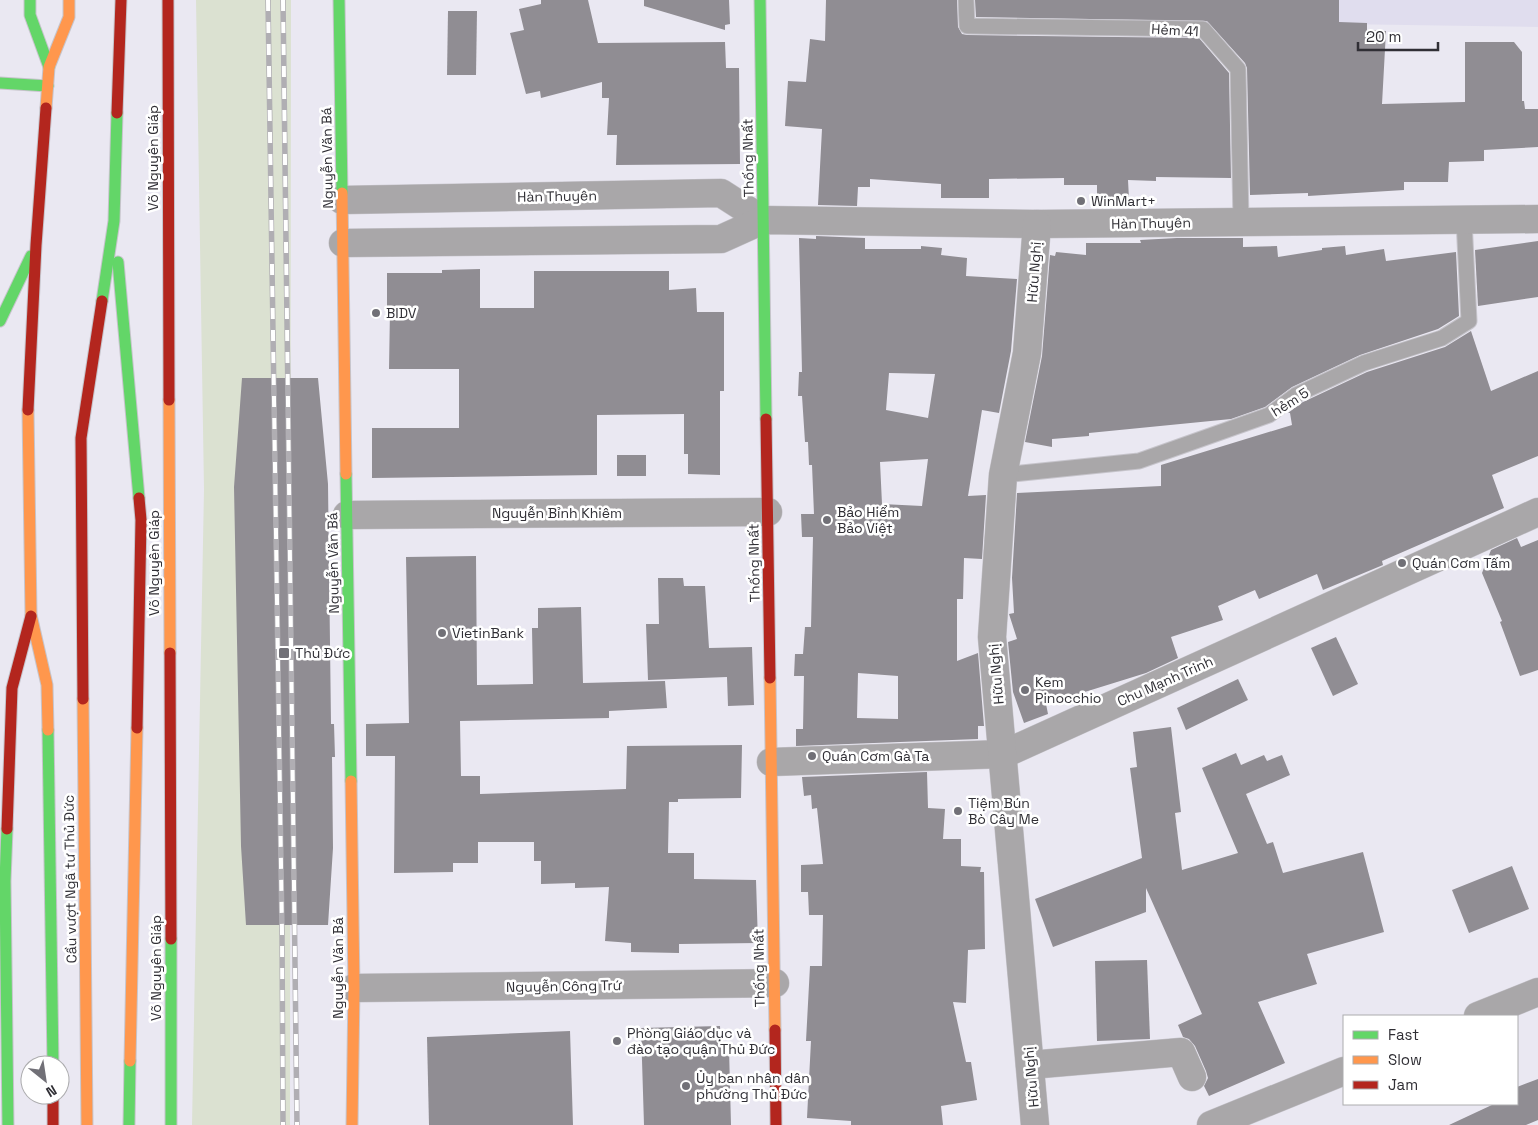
<svg xmlns="http://www.w3.org/2000/svg" width="1538" height="1125" viewBox="0 0 1538 1125" font-family="'Space Grotesk',sans-serif">
	<rect width="100%" height="100%" fill="#eae8f2"/>
	<polygon fill="#e0ddee" points="1202,0 1538,0 1538,27 1202,22"/>
	<polygon fill="#dbe1d1" points="196,0 291,0 290,1125 192,1125 204,489"/>
	<g fill="#908d93" fill-rule="evenodd">
		<polygon points="541,0 588,0 598,43 725,42 726,68 739,68 740,164 616,165 617,135 607,135 609,98 602,98 602,82 541,98 540,91 526,94 510,33 524,30 519,9 541,4"/>
		<polygon points="644,0 729,0 730,24 725,25 725,30 644,6"/>
		<polygon points="826,0 957,0 958,27 962,34 967,35 1199,38 1229,73 1231,178 1156,177 1156,181 1128,180 1129,199 1097,199 1097,185 1064,185 1064,178 989,179 989,198 941,198 941,184 870,179 870,187 858,187 857,206 818,205 822,129 785,126 788,81 806,82 810,39 825,41"/>
		<polygon points="975,0 1339,0 1339,22 1367,23 1367,30 1386,31 1382,104 1465,102 1465,42 1514,42 1522,52 1522,101 1524,101 1525,109 1538,109 1538,147 1484,150 1484,161 1449,162 1448,182 1404,182 1404,190 1308,196 1308,193 1250,195 1247,68 1245,63 1207,21 976,17"/>
		<polygon points="448,11 477,11 476,75 447,75"/>
		<path d="M816 236 865 238V249H921V246L942 248 941 255 967 258 966 276 1017 279 1011 351 999 413 982 410 968 496 986 495 982 559 964 558 963 599H957V661L978 653 984 726H978V739L796 746V729H803L804 676H794L795 654H803L805 627H811L813 537H802L801 514H814L812 465H809L808 442H805L802 396H798L799 372H802L799 238 816 239ZM889 373 935 374 928 418 886 410ZM928 459 922 506 882 504 880 462ZM858 673 898 676V719L857 718Z"/>
		<polygon points="1177,238 1243,238 1243,247 1277,246 1278,257 1322,250 1322,248 1345,246 1346,255 1384,249 1386,261 1456,252 1459,316 1438,329 1360,355 1292,387 1265,407 1231,419 1089,433 1089,436 1052,439 1052,447 1025,442 1042,356 1050,255 1055,256 1056,252 1086,255 1086,243 1141,243 1140,240"/>
		<polygon points="1538,241 1538,297 1478,306 1475,250"/>
		<polygon points="480,269 480,308 534,308 534,271 669,271 669,290 696,288 697,312 724,312 724,391 720,391 720,475 688,474 688,454 684,454 684,414 597,415 597,475 372,478 372,428 459,428 459,369 389,369 390,310 387,310 387,273 442,273 442,270"/>
		<polygon points="1471,331 1491,391 1538,371 1538,456 1492,475 1504,508 1382,561 1383,565 1323,590 1317,574 1259,599 1255,590 1218,606 1223,620 1171,637 1178,658 1146,673 1046,704 1048,714 1024,723 1013,692 1008,642 1017,639 1009,614 1014,613 1012,578 1017,493 1161,486 1161,465 1292,425 1290,413 1288,413 1301,403 1367,372 1445,347"/>
		<polygon points="242,378 318,378 328,484 331,724 334,724 335,757 332,757 333,848 328,925 246,925 241,846 234,487"/>
		<rect x="617" y="455" width="29" height="21"/>
		<polygon points="1517,538 1521,547 1538,540 1538,670 1520,676 1500,622 1502,621 1482,573 1491,550"/>
		<polygon points="476,556 477,685 533,684 532,628 538,628 538,608 581,607 583,683 665,681 667,708 609,711 609,718 460,721 461,776 480,776 480,794 626,789 627,746 742,745 741,798 678,799 678,802 669,802 668,853 694,853 694,879 756,880 758,943 679,944 679,953 631,952 631,943 605,941 609,887 575,888 575,883 541,884 541,861 534,861 534,842 478,842 478,863 453,863 453,872 394,873 395,756 366,756 366,724 409,723 406,557"/>
		<polygon points="658,578 683,578 684,586 705,586 709,648 752,647 754,705 728,706 727,677 648,680 646,624 659,624"/>
		<polygon points="1336,637 1358,684 1333,696 1311,648"/>
		<polygon points="1238,679 1248,700 1186,730 1177,708"/>
		<polygon points="1171,727 1181,812 1175,813 1182,870 1238,853 1202,768 1236,753 1241,765 1264,755 1267,761 1282,755 1290,775 1246,794 1267,844 1273,842 1283,873 1363,852 1384,932 1307,954 1317,984 1258,1002 1285,1063 1209,1096 1204,1086 1208,1078 1206,1071 1195,1046 1189,1039 1183,1037 1178,1025 1202,1014 1146,888 1146,912 1053,947 1035,899 1142,858 1130,768 1137,767 1133,732"/>
		<polygon points="927,772 928,808 945,809 943,839 961,839 961,866 981,867 980,872 984,872 985,949 968,950 966,1003 953,1002 966,1062 971,1062 977,1100 941,1106 943,1125 851,1125 851,1121 807,1118 811,1041 806,1041 810,966 822,966 823,915 809,915 808,892 801,892 801,865 823,864 817,808 812,809 811,795 804,796 802,777"/>
		<polygon points="1512,866 1529,909 1469,933 1452,890"/>
		<polygon points="1147,960 1150,1039 1097,1041 1095,961"/>
		<polygon points="720,1026 721,1048 729,1048 731,1125 644,1125 641,1028"/>
		<polygon points="570,1031 573,1125 429,1125 427,1037"/>
		<polygon points="1538,1079 1538,1120 1526,1125 1449,1125 1494,1104 1517,1104 1517,1087"/>
	</g>
	<g fill="none" stroke-linecap="round" stroke-linejoin="round">
		<defs>
			<g id="lane">
				<polyline points="966,0 967,26 1203,29 1238,69 1241,222"/>
				<polyline points="1003,475 1139,461 1269,415 1296,395 1364,363 1442,338 1469,321 1464,220"/>
			</g>
			<g id="street">
				<polyline points="342,200 721,193 763,220"/>
				<polyline points="343,243 721,239 763,220 1037,224 1538,219"/>
				<polyline points="347,515 768,512"/>
				<polyline points="771,762 1004,754 1538,512"/>
				<polyline points="354,988 775,983"/>
				<polyline points="1478,1016 1538,992"/>
				<polyline points="1030,1065 1181,1052 1192,1077"/>
				<polyline points="1035,1125 992,637 1003,475 1027,353 1037,224"/>
				<polyline points="1211,1125 1344,1071"/>
			</g>
			<g id="fast">
				<polyline points="30,0 30,15 49,67"/>
				<polyline points="339,0 342,193"/>
				<polyline points="760,0 766,419"/>
				<polyline points="0,83 48,86"/>
				<polyline points="118,262 139,498"/>
				<polyline points="102,301 114,221 117,113"/>
				<polyline points="0,321 31,256"/>
				<polyline points="346,474 351,781"/>
				<polyline points="48,730 53,1065"/>
				<polyline points="7,829 5,881 8,1125"/>
				<polyline points="171,939 171,1125"/>
				<polyline points="129,1125 130,1061"/>
			</g>
			<g id="slow">
				<polyline points="46,108 49,67 69,17 69,0"/>
				<polyline points="342,193 346,474"/>
				<polyline points="169,400 170,653"/>
				<polyline points="28,410 31,615 47,685 48,730"/>
				<polyline points="770,678 775,1030"/>
				<polyline points="83,699 87,1125"/>
				<polyline points="351,781 354,988 352,1125"/>
				<polyline points="130,1061 137,728"/>
			</g>
			<g id="jam">
				<polyline points="168,0 169,400"/>
				<polyline points="117,113 121,0"/>
				<polyline points="28,410 36,245 46,108"/>
				<polyline points="766,419 770,678"/>
				<polyline points="170,653 171,939"/>
				<polyline points="83,699 81,438 102,301"/>
				<polyline points="137,728 141,520 139,498"/>
				<polyline points="7,829 12,688 31,616"/>
				<polyline points="775,1030 776,1125"/>
				<polyline points="53,1095 53,1125"/>
			</g>
		</defs>
		<use href="#lane" stroke="#c6c4cb" stroke-width="17"/>
		<use href="#street" stroke="#c6c4cb" stroke-width="29"/>
		<use href="#fast" stroke="#c6c4cb" stroke-width="13"/>
		<use href="#slow" stroke="#c6c4cb" stroke-width="13"/>
		<use href="#jam" stroke="#c6c4cb" stroke-width="13"/>
		<use href="#lane" stroke="#a9a7a9" stroke-width="15"/>
		<use href="#street" stroke="#a9a7a9" stroke-width="28"/>
		<use href="#fast" stroke="#63d668" stroke-width="11"/>
		<use href="#slow" stroke="#ff974d" stroke-width="11"/>
		<use href="#jam" stroke="#b3261e" stroke-width="11"/>
		<defs>
			<g id="rail">
				<polyline points="268,0 282,932 283,1125"/>
				<polyline points="283,0 297,1125"/>
			</g>
		</defs>
		<use href="#rail" stroke="#b0aeb3" stroke-width="5.5"/>
		<use href="#rail" stroke="#fff" stroke-width="4" stroke-dasharray="11" stroke-linecap="butt"/>
	</g>
	<g fill="#717077" stroke="#fff" stroke-width="2">
		<circle cx="1081" cy="201" r="5"/>
		<circle cx="376" cy="313" r="5"/>
		<circle cx="827" cy="520" r="5"/>
		<circle cx="1402" cy="563" r="5"/>
		<circle cx="442" cy="633" r="5"/>
		<rect x="278" y="647" width="12" height="12" rx="2.5"/>
		<circle cx="1025" cy="690" r="5"/>
		<circle cx="812" cy="756" r="5"/>
		<circle cx="958" cy="811" r="5"/>
		<circle cx="617" cy="1041" r="5"/>
		<circle cx="686" cy="1086" r="5"/>
	</g>
	<g text-anchor="middle" stroke-width="5" stroke-linejoin="round" paint-order="stroke">
		<g font-size="14" fill="#302f35" stroke="#fff">
			<text transform="translate(1175 30) rotate(3)" y="5">Hẻm 41</text>
			<text transform="translate(153 158) rotate(-90)" y="5">Võ Nguyên Giáp</text>
			<text transform="translate(327 158) rotate(-91)" y="5">Nguyễn Văn Bá</text>
			<text transform="translate(748 158) rotate(-91)" y="5">Thống Nhất</text>
			<text transform="translate(557 196) rotate(-1)" y="5">Hàn Thuyên</text>
			<text transform="translate(1151 223) rotate(-1)" y="5">Hàn Thuyên</text>
			<text transform="translate(1034 272) rotate(-86)" y="5">Hữu Nghị</text>
			<text transform="translate(1290 402) rotate(-32)" y="5">hẻm 5</text>
			<text x="557" y="518">Nguyễn Bỉnh Khiêm</text>
			<text transform="translate(154 563) rotate(-90)" y="5">Võ Nguyên Giáp</text>
			<text transform="translate(333 563) rotate(-91)" y="5">Nguyễn Văn Bá</text>
			<text transform="translate(754 563) rotate(-91)" y="5">Thống Nhất</text>
			<text transform="translate(996 674) rotate(-95)" y="5">Hữu Nghị</text>
			<text transform="translate(1165 681) rotate(-24)" y="5">Chu Mạnh Trinh</text>
			<text transform="translate(70 879) rotate(-91)" y="5">Cầu vượt Ngã tư Thủ Đức</text>
			<text transform="translate(156 968) rotate(-90)" y="5">Võ Nguyên Giáp</text>
			<text transform="translate(338 968) rotate(-90)" y="5">Nguyễn Văn Bá</text>
			<text transform="translate(759 968) rotate(-91)" y="5">Thống Nhất</text>
			<text transform="translate(564 986) rotate(-1)" y="5">Nguyễn Công Trứ</text>
			<text transform="translate(1031 1077) rotate(-95)" y="5">Hữu Nghị</text>
		</g>
		<g font-size="14" fill="#302f35" stroke="#fff" text-anchor="start">
			<text x="1091" y="206">WinMart+</text>
			<text x="386" y="318">BIDV</text>
			<text x="837" y="517">Bảo Hiểm<tspan x="837" dy="16">Bảo Việt</tspan></text>
			<text x="1412" y="568">Quán Cơm Tấm</text>
			<text x="452" y="638">VietinBank</text>
			<text x="295" y="658">Thủ Đức</text>
			<text x="1035" y="687">Kem<tspan x="1035" dy="16">Pinocchio</tspan></text>
			<text x="822" y="761">Quán Cơm Gà Ta</text>
			<text x="968" y="808">Tiệm Bún<tspan x="968" dy="16">Bò Cây Me</tspan></text>
			<text x="627" y="1038">Phòng Giáo dục và<tspan x="627" dy="16">đào tạo quận Thủ Đức</tspan></text>
			<text x="696" y="1083">Ủy ban nhân dân<tspan x="696" dy="16">phường Thủ Đức</tspan></text>
		</g>
	</g>
	<rect x="1343" y="1015" width="175" height="90" fill="#ffffff" stroke="#acacae"/>
	<rect x="1353" y="1031" width="25" height="8" fill="#63d668" stroke="#acacae"/>
	<text x="1388" y="1040" font-size="15" fill="#302f35">Fast</text>
	<rect x="1353" y="1056" width="25" height="8" fill="#ff974d" stroke="#acacae"/>
	<text x="1388" y="1065" font-size="15" fill="#302f35">Slow</text>
	<rect x="1353" y="1081" width="25" height="8" fill="#b3261e" stroke="#acacae"/>
	<text x="1388" y="1090" font-size="15" fill="#302f35">Jam</text>
	<g transform="translate(45 1080) rotate(150)"><circle r="24" fill="#ffffff" stroke="#acacae"/>
	<path d="M0-4L9 19L0 12L-9 19Z" fill="#717077"/>
	<text y="-8" font-size="14" font-weight="bold" text-anchor="middle" fill="#302f35">N</text>
	</g>
	<path d="M1358 42v8h80v-8" fill="none" stroke="#302f35" stroke-width="2.5"/>
	<text x="1366" y="42" font-size="15" fill="#302f35" stroke="#ffffff" stroke-width="4" paint-order="stroke">20 m</text>
</svg>
